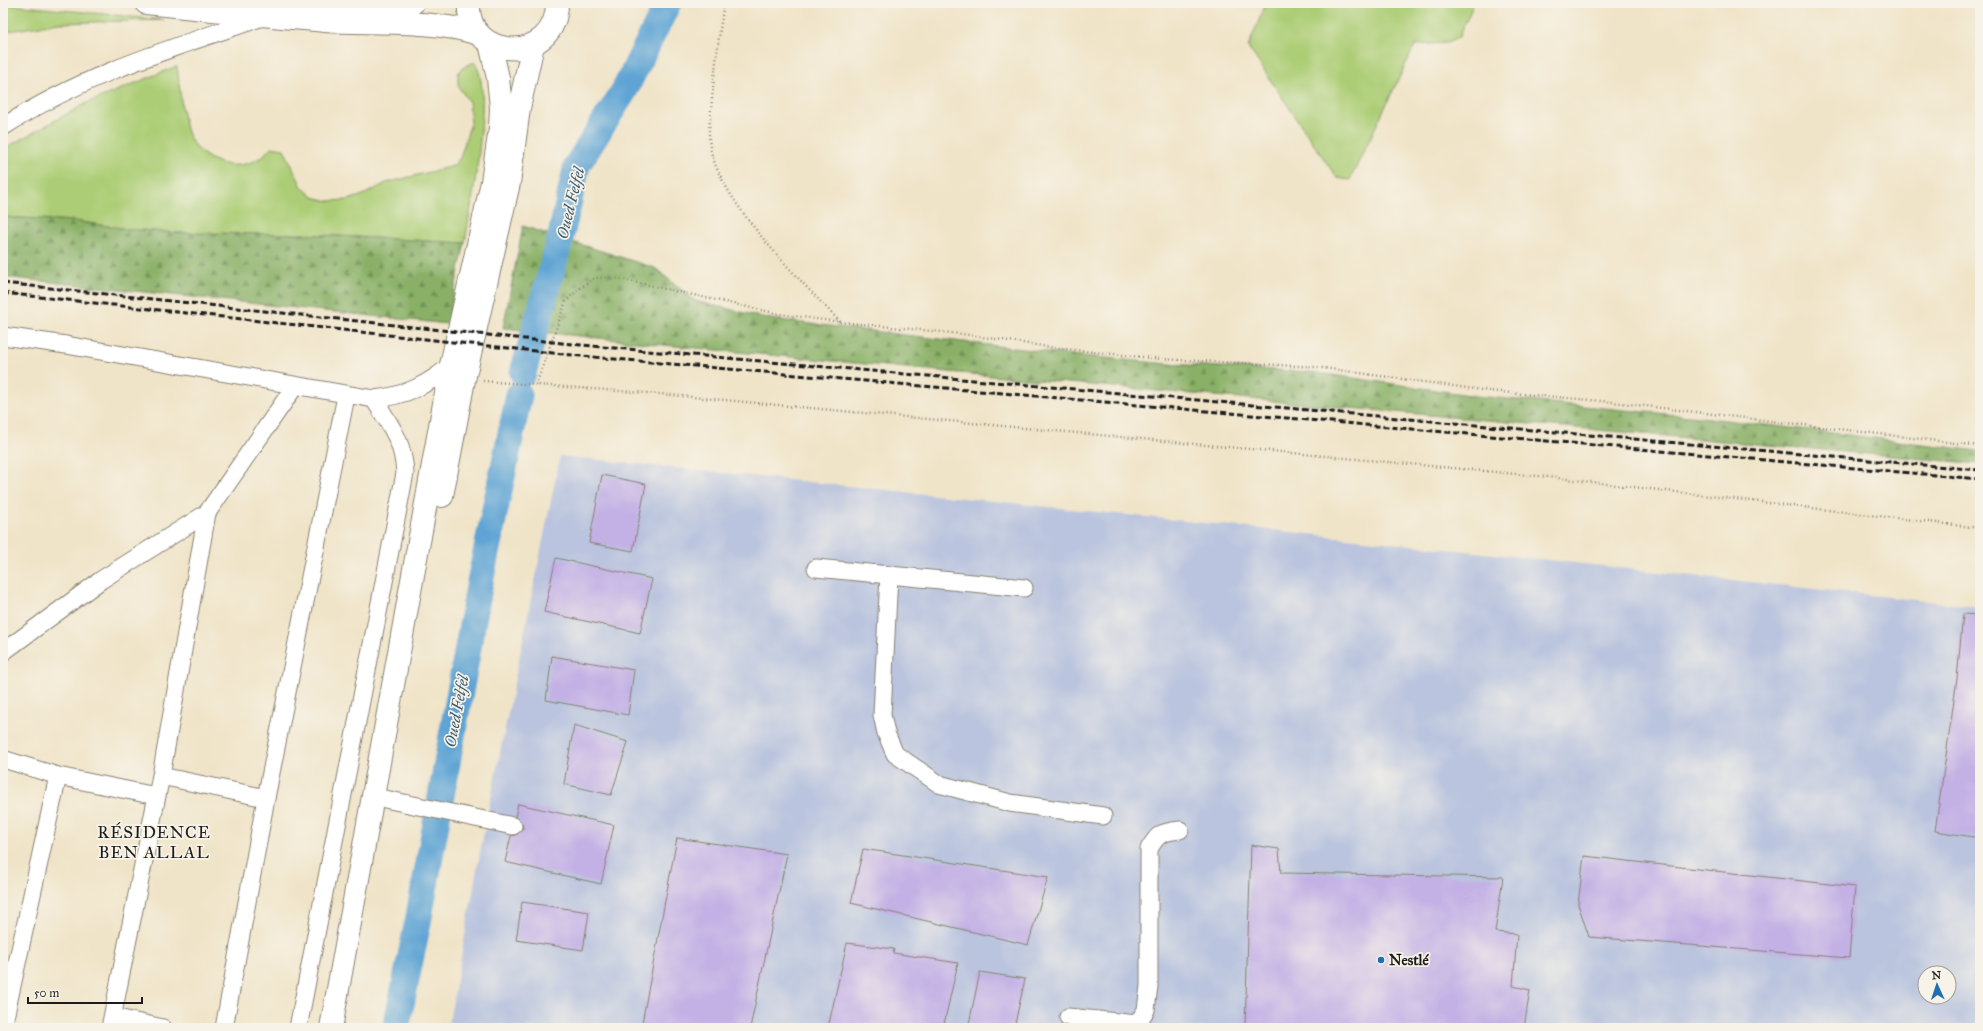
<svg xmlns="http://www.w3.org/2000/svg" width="1983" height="1031" viewBox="0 0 1983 1031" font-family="'IM FELL Great Primer',serif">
	<defs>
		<pattern id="forest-firs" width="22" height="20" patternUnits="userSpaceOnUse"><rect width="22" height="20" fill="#89b066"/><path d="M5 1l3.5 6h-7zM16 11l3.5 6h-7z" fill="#6f8e53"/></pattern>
	</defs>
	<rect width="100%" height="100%" fill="#f7f3e8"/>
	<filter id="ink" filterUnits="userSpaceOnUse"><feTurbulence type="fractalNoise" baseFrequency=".025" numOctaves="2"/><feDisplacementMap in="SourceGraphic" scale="8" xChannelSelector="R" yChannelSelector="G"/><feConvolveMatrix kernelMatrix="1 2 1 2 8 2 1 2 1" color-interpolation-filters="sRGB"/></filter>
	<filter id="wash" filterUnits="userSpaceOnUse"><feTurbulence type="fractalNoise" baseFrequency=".012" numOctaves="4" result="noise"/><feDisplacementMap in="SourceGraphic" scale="16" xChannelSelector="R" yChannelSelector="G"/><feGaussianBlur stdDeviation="0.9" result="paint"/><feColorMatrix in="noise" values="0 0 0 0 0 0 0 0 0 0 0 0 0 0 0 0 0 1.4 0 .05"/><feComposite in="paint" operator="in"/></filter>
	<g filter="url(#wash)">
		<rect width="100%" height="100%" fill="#f0e4c8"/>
		<path fill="#bac4de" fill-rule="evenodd" d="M560 456 1319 535 1980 607V1028H448L482 842ZM1925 973H1949V997H1925Z"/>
		<g fill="#accd75" stroke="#647448">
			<polygon points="1266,3 1474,3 1459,37 1446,43 1415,45 1350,180 1337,178 1248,47"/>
			<polygon points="3,4 164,20 59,23 3,32"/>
			<path d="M474 62C495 85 470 210 465 243L303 234 178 233 128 229 74 221 3 217V149L87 103 177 66C180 86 181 109 186 129 192 150 216 167 237 165 251 164 262 159 271 147L284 149 302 187 313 197 328 201 348 200 363 195 386 183 453 166 460 158 471 122 469 102 458 86V73L464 67Z"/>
		</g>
		<g fill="url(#forest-firs)" stroke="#526641">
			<polygon points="3,217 74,221 128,229 178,233 303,234 465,243 447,324 3,277"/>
			<polygon points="523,226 655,268 695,301 771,319 1073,355 1169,364 1312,372 1477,396 1710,418 1980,451 1980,464 1012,378 674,346 503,328"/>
		</g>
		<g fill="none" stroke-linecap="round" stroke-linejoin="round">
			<g stroke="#5ea4d4" stroke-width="27">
				<polyline points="523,373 560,240 577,165 624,91 668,3"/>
				<polyline points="396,1028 418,922 480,582 519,395"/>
			</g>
		</g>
		<g id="blocks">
			<g fill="#c3b1e5">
				<polygon points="602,475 646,484 633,551 589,543"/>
				<polygon points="556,558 652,579 640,633 544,612"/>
				<polygon points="1963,614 1980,615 1980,838 1935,831 1957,679"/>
				<polygon points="552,656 634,670 628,715 546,700"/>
				<polygon points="574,725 628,742 611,795 564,784"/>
				<polygon points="518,804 614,825 601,884 505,862 511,836 516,835 523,828 522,823 515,816"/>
				<polygon points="677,838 787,854 750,1028 641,1028"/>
				<polygon points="1251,845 1279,849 1281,873 1503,877 1495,932 1517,934 1513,986 1530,990 1524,1028 1245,1028"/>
				<polygon points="863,849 1048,877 1028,945 851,903"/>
				<polygon points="1584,856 1855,887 1849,958 1589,937 1578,904"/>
				<polygon points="522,902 589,912 583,950 516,940"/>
				<polygon points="847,943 894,949 893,953 958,963 943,1028 828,1028"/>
				<polygon points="980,972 1025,979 1014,1028 968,1028"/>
			</g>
		</g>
	</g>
	<g filter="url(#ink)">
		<use href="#blocks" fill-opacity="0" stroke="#868072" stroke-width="1"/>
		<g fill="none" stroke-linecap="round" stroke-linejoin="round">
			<defs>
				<g id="minor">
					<path d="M3 127C84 74 173 48 263 17"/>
					<path d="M3 336 66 345 374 399C405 396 428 385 451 365"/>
					<polyline points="816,568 889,575 882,715 886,733 895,754 939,784 1010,803 1103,816"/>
					<polyline points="889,575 1024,588"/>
					<polyline points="3,652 101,580 207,513 295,386"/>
					<polyline points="3,759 58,776 156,796"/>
					<polyline points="161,776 266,798"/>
					<polyline points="385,799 513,826"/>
					<polyline points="113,1017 163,1028"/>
					<path d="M1068 1017 1137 1024 1146 1010 1149 986V849C1158 833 1162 832 1180 830"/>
					<polyline points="3,1027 58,776"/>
					<polyline points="110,1028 161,776 207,513"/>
					<polyline points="224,1028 266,798 346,396"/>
					<path d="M298 1028 405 473C403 440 391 427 374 399"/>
				</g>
				<g id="major">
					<path d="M146 3C205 9 265 16 325 21 375 24 431 19 479 34"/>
					<polyline points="310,3 369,8 413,3"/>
				</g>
				<g id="highway">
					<path d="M469 3C465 61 557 66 557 3"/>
					<polyline points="442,496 464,380 509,183 519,108 533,45"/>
					<polyline points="331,1028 451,365 492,182 500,129 501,107 498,78 490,43"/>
				</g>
			</defs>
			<use href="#minor" stroke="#868072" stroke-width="19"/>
			<use href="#major" stroke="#868072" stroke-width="24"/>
			<use href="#highway" stroke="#868072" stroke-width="24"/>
			<g stroke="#868072" stroke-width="2.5" stroke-dasharray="1 3" stroke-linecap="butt">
				<path d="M724 3C719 35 715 67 712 100 711 112 709 124 709 136 710 194 801 280 840 322"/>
				<polyline points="483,381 660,394 1549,477 1980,528"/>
				<polyline points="536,385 566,301 579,289 595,278 612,277 779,314 840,322 962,334 1056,348 1161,359 1316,367 1489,391 1612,402 1980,446"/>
			</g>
			<use href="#minor" stroke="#fff" stroke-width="17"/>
			<use href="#major" stroke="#fff" stroke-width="22"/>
			<use href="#highway" stroke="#fff" stroke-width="22"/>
			<g stroke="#1c1c1c" stroke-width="3" stroke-dasharray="6 3" stroke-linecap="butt">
				<polyline points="3,283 581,345 1980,470"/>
				<polyline points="3,293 581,356 1980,479"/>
			</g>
		</g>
	</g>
	<circle fill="#1f6fb2" stroke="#f7f3e8" stroke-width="1.5" cx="1381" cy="960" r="4"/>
	<g text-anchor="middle" stroke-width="3.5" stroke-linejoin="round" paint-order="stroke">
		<g font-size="15" font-weight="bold" fill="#1c1c1c" stroke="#f7f3e8" text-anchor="start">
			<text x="1389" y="965">Nestlé</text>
		</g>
		<g font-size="16" font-style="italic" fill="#3a596f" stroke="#f7f3e8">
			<text transform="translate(570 203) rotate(-76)" y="6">Oued Felfel</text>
			<text transform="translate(456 711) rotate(-79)" y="6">Oued Felfel</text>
		</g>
		<g font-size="17" letter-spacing="1" fill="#1c1c1c" stroke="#f7f3e8">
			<text x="154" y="838">RÉSIDENCE<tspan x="154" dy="20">BEN ALLAL</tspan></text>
		</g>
	</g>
	<rect width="1983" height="1031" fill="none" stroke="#f7f3e8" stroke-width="16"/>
	<g transform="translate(1937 985) rotate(357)"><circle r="19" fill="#f7f3e8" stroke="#9f9d96"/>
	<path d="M0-3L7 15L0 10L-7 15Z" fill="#1f6fb2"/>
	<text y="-6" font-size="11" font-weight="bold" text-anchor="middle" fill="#1c1c1c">N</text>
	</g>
	<path d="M28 997v6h114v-6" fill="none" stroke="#1c1c1c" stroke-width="2"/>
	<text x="34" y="997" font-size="12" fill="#1c1c1c" stroke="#f7f3e8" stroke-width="3" paint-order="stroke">50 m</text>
</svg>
